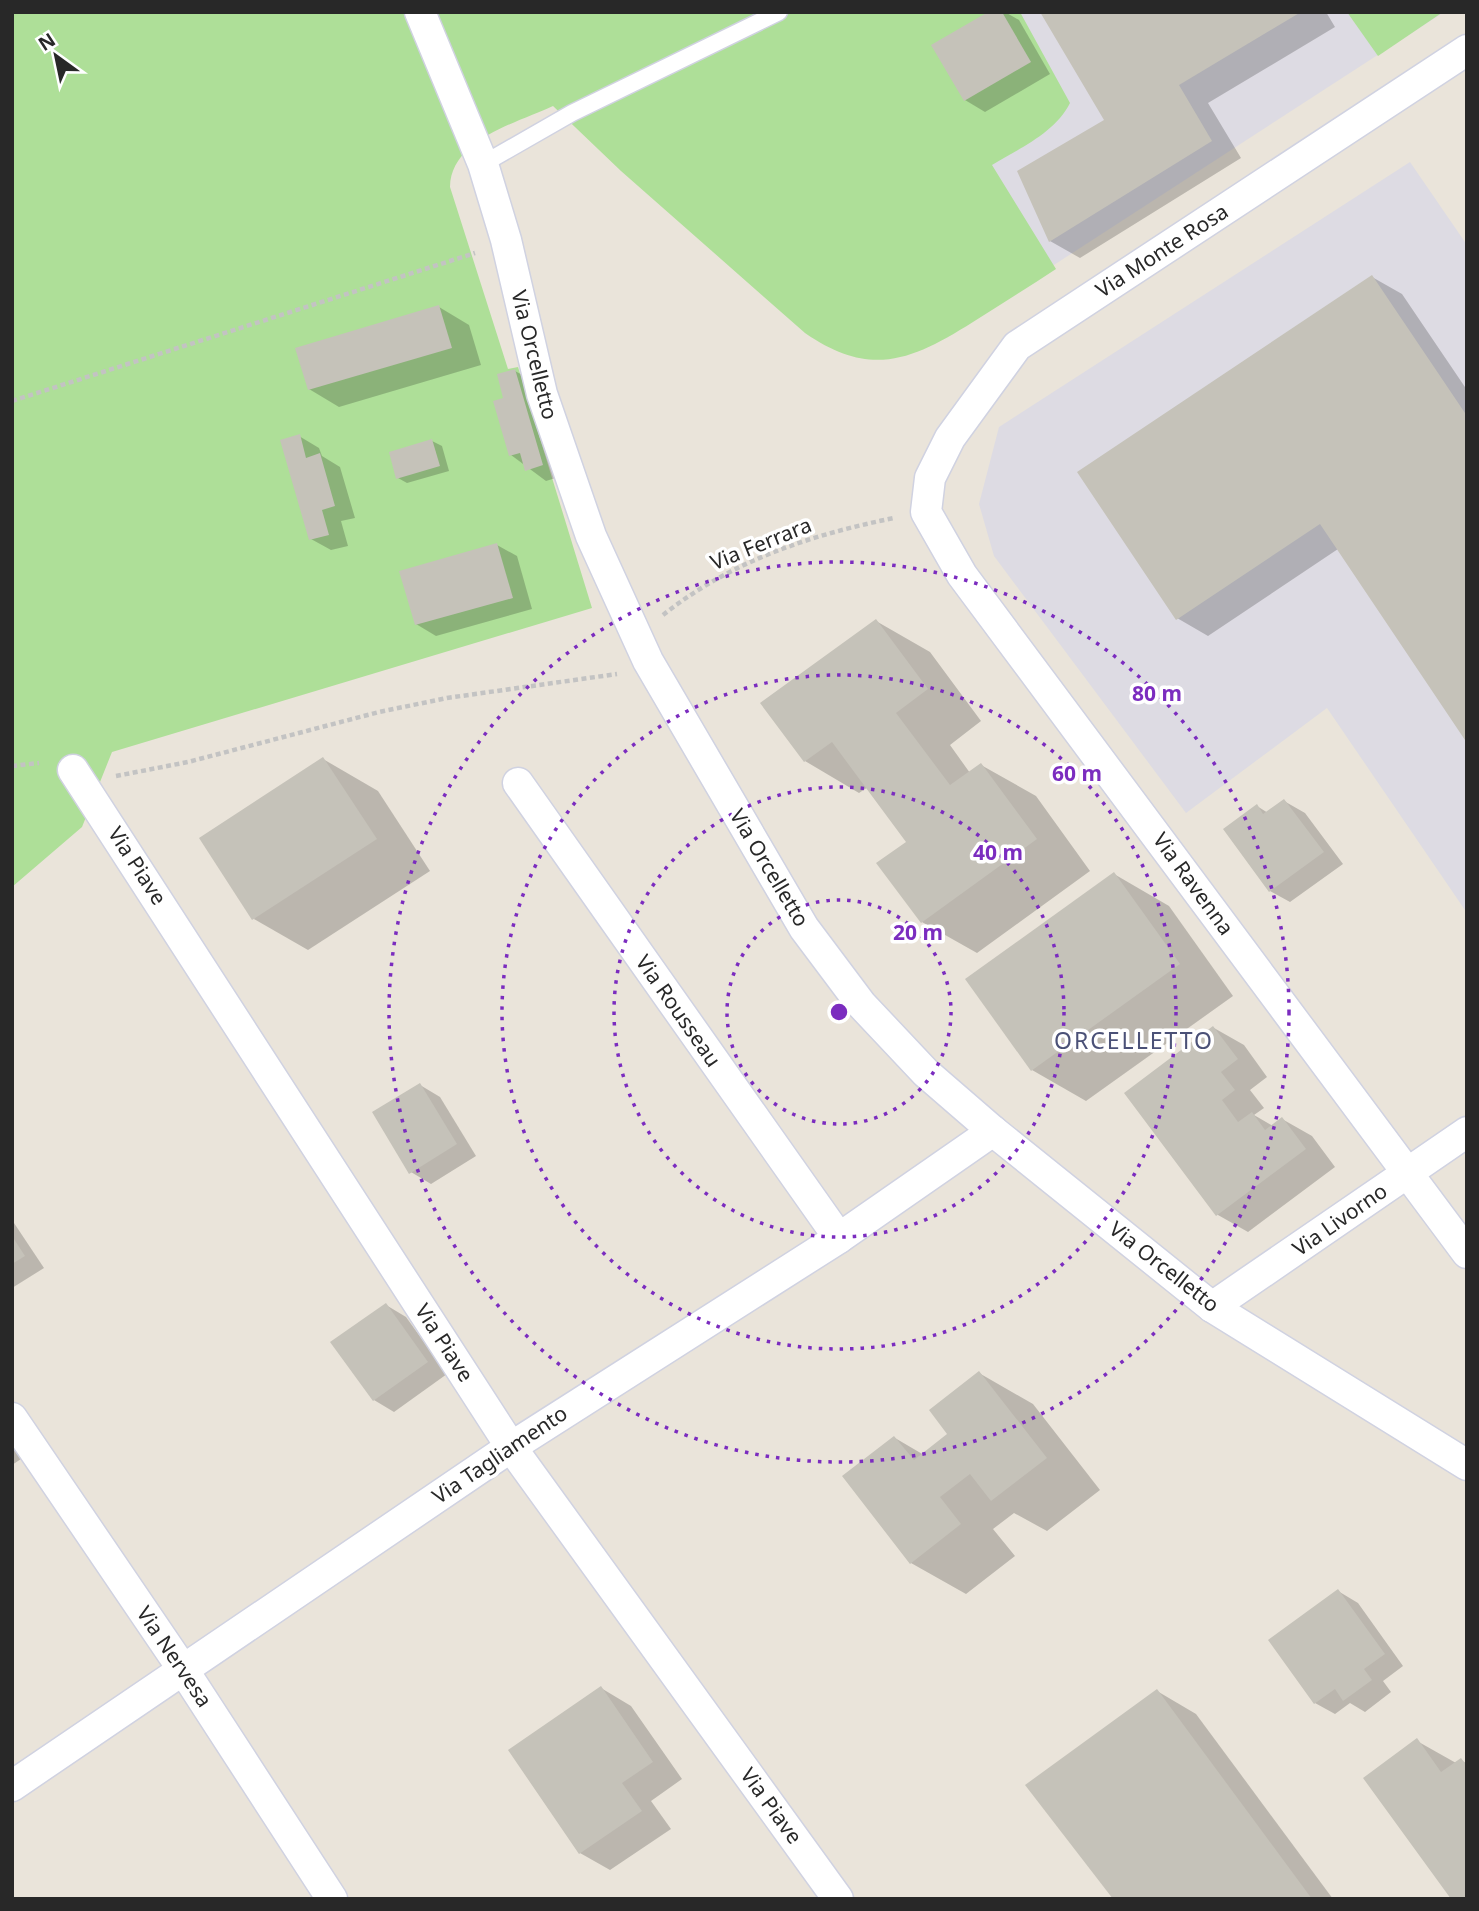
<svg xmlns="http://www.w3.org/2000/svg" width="1479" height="1911" viewBox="0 0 1479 1911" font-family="'Noto Sans',sans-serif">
	<rect width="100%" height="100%" fill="#eae4da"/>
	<g fill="#dddbe3">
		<polygon points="905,12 1444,12 1040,274"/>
		<polygon points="1410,162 1467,245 1467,913 1327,708 1186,813 994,556 979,504 999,427"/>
	</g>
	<g fill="#aedf98">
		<path d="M12 12H1020L1070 103C1055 133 1020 148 992 165L1056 269C1029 287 1001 304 973 322 911 361 870 378 805 333L621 171 553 106C517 123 451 139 450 187L508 369 518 367 592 608 112 752 82 827 12 887Z"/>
		<polygon points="1347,12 1443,12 1378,56"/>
	</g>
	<g fill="#0003">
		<polygon points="992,12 1005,12 1019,20 1050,74 985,112 965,100"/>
		<polygon points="1042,12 1326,12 1335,27 1208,103 1241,158 1080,258 1050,241 1106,120"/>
		<polygon points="1372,277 1402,294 1467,390 1467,740 1338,549 1208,636 1177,618"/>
		<polygon points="439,307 469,325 481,365 339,407 309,389"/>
		<polygon points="515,371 535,382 562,476 546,481 511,455 505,399"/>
		<polygon points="299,436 319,448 322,456 340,467 355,518 341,521 348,546 331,550 311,539"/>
		<polygon points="432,441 442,446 449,471 407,483 398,478"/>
		<polygon points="497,545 517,556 532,609 436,636 416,624"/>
		<polygon points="876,621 930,652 981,721 950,745 970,773 981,765 1036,796 1090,871 977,953 922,922 908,842 868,787 859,793 805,761"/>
		<polygon points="323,759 378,791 430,871 308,950 254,919"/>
		<polygon points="1284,801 1305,813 1343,864 1290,902 1270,891 1257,806 1268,813"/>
		<polygon points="1114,874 1169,906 1233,996 1086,1101 1032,1070"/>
		<polygon points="1214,1028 1244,1045 1267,1077 1250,1090 1264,1108 1254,1115 1273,1126 1282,1119 1312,1136 1335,1167 1248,1232 1218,1215 1127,1093"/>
		<polygon points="420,1085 440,1097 476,1156 431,1184 411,1172"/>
		<polygon points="12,1220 44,1268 12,1288"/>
		<polygon points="386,1305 406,1317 447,1374 394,1412 374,1400"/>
		<polygon points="979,1373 1033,1404 1100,1490 1047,1531 1014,1513 993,1529 1015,1556 966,1594 911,1563 895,1438 924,1455 950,1434"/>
		<polygon points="12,1438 24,1457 12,1465"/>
		<polygon points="1338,1591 1358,1603 1403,1666 1383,1681 1391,1692 1365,1712 1350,1703 1335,1714 1315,1703"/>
		<polygon points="601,1688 631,1706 682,1779 651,1801 671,1829 610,1870 580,1853"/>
		<polygon points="1157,1691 1196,1714 1333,1899 1115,1899"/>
		<polygon points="1417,1741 1456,1763 1461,1760 1467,1764 1467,1899"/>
	</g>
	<g fill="#c5c2b9">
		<polygon points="988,12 1002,12 1031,62 964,101 931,45"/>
		<polygon points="1040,12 1301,12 1179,85 1212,141 1049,242 1017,171 1104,120"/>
		<polygon points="1372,275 1467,416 1467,743 1320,524 1176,620 1077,472"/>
		<polygon points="439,305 452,348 308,390 295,348"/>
		<polygon points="515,369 543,465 525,471 520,453 509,456 493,401 503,398 497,374"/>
		<polygon points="300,434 306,458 320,453 335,506 322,510 329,535 309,540 280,440"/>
		<polygon points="432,439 440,466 396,479 389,452"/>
		<polygon points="497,543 513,598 415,625 399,571"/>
		<polygon points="876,619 928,689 896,713 950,785 981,763 1037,839 921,923 876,863 906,842 832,742 804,762 760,703"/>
		<polygon points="323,757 377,839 252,920 199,838"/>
		<polygon points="1284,799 1324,852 1269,892 1223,829 1257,804 1263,814"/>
		<polygon points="1114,872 1180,964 1031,1071 965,979"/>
		<polygon points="1213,1026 1238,1059 1221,1072 1235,1090 1222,1100 1238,1122 1252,1112 1265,1130 1282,1117 1306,1149 1216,1216 1124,1093"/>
		<polygon points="420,1083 457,1144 409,1174 372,1112"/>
		<polygon points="12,1236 25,1256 12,1264"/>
		<polygon points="386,1303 428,1362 373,1401 330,1342"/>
		<polygon points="979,1371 1047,1458 991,1501 970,1474 940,1497 961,1524 910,1564 842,1476 894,1436 914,1460 947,1434 929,1410"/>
		<polygon points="1338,1589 1385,1654 1364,1669 1372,1680 1343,1701 1335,1689 1314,1704 1268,1640"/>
		<polygon points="601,1686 653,1762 622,1783 642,1811 579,1854 508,1750"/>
		<polygon points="1157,1689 1312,1899 1113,1899 1025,1785"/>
		<polygon points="1417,1738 1441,1772 1461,1758 1467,1766 1467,1899 1451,1899 1363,1778"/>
	</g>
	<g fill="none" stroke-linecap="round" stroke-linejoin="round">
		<defs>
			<polyline id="lane" points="483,164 572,113 779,12"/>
			<g id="street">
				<polyline points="420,12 483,164 506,240 542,394 591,536 648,661 804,928 861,1004 926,1073 993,1131 1212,1307 1467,1465"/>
				<polyline points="1467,50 1017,346 950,438 930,478 926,512 962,575 1467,1253"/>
				<polyline points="73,770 511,1447 838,1899"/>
				<polyline points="518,783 839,1238"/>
				<polyline points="1212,1307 1467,1132"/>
				<polyline points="12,1418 184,1671 332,1899"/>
				<polyline points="12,1786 511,1447 839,1238 993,1131"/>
			</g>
		</defs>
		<use href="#lane" stroke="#d0d2e1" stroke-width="19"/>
		<use href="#street" stroke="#d0d2e1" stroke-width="33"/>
		<g stroke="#c3c3c3" stroke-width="4.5" stroke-dasharray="5 3.5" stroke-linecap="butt">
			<polyline points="12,401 475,253"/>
			<path d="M663 615C731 561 810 535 894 518"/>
			<polyline points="12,766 39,763"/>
			<polyline points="116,776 188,762 379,712 447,698 617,674"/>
		</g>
		<use href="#lane" stroke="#fff" stroke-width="16"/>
		<use href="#street" stroke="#fff" stroke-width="30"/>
	</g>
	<g fill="none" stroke="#7b2cbf" stroke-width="3.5" stroke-dasharray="3.5 7">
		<circle cx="839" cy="1012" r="112"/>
		<circle cx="839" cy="1012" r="225"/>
		<circle cx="839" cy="1012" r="337"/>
		<circle cx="839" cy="1012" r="450"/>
	</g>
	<g text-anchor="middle" stroke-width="7" stroke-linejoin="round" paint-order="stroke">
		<g font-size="21" fill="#282828" stroke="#fff">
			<text transform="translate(1162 251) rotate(-33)" y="7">Via Monte Rosa</text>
			<text transform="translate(534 355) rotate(76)" y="7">Via Orcelletto</text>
			<text transform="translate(761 544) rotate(-22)" y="7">Via Ferrara</text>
			<text transform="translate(137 866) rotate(57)" y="7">Via Piave</text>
			<text transform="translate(769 868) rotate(59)" y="7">Via Orcelletto</text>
			<text transform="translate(1193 884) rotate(54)" y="7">Via Ravenna</text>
			<text transform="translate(678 1011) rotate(55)" y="7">Via Rousseau</text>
			<text transform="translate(1340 1220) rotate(-35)" y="7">Via Livorno</text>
			<text transform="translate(1164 1267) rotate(38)" y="7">Via Orcelletto</text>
			<text transform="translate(444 1343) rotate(57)" y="7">Via Piave</text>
			<text transform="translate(500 1455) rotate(-34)" y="7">Via Tagliamento</text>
			<text transform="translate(174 1657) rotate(56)" y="7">Via Nervesa</text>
			<text transform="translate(771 1806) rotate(54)" y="7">Via Piave</text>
		</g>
		<g font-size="23" letter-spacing="2" fill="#4b5177" stroke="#fff">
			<text x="1134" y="1049">ORCELLETTO</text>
		</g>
	</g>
	<circle cx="839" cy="1012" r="10" fill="#7b2cbf" stroke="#fff" stroke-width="3.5"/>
	<g font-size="21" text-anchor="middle" font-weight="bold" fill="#7b2cbf" stroke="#fff" stroke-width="7" stroke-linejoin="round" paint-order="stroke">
		<text x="1157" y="701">80 m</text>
		<text x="1077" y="781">60 m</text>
		<text x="998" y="860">40 m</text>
		<text x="918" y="940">20 m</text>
	</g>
	<rect width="1479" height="1911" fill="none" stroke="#282828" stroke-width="28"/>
	<g transform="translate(56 56) rotate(327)" stroke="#ffffff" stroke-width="5" paint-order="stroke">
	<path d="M0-5L12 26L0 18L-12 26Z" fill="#282828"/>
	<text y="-10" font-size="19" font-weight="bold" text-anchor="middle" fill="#282828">N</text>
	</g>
</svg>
